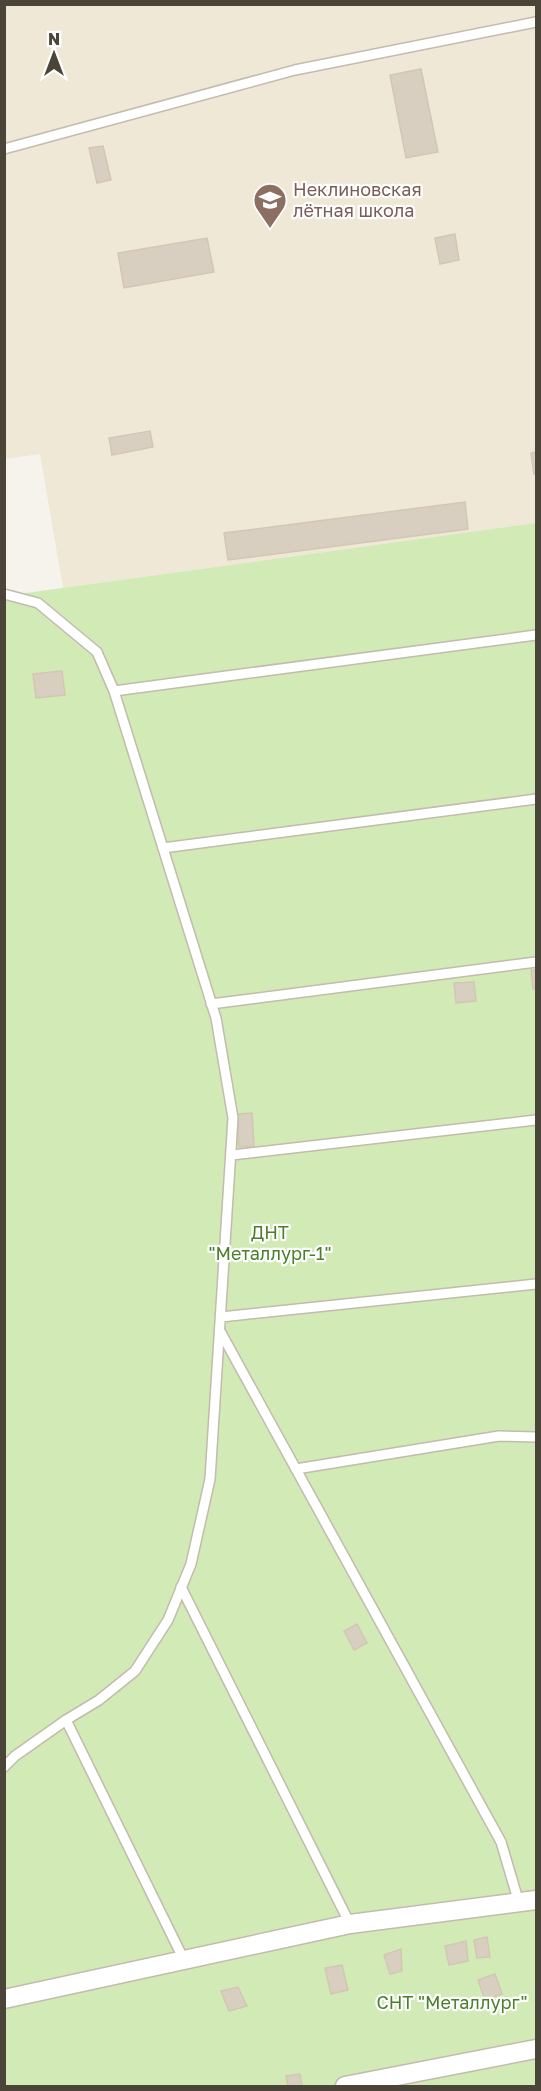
<svg xmlns="http://www.w3.org/2000/svg" width="541" height="2091" viewBox="0 0 541 2091" font-family="'Golos Text',sans-serif">
	<rect width="100%" height="100%" fill="#f6f3ec"/>
	<polygon fill="#efe8d6" points="4,5 536,5 536,523 63,588 40,454 5,459"/>
	<g fill="#d2eab5">
		<polygon points="536,523 536,1890 385,1909 5,1995 4,596"/>
		<polygon points="536,1908 536,2086 5,2086 5,2003 392,1925"/>
	</g>
	<g fill="#d8cfc1" stroke="#d3c7b4" stroke-width="1.5">
		<polygon points="421,69 438,152 406,158 390,75"/>
		<polygon points="103,146 111,180 97,183 89,148"/>
		<polygon points="455,234 459,260 440,264 435,238"/>
		<polygon points="207,238 214,272 124,288 118,253"/>
		<polygon points="150,431 153,447 112,455 109,438"/>
		<polygon points="536,452 536,474 534,474 531,453"/>
		<polygon points="465,502 468,529 228,560 224,533"/>
		<polygon points="62,671 65,695 36,698 33,674"/>
		<polygon points="531,970 536,970 536,989 533,989"/>
		<polygon points="474,982 476,1001 456,1003 454,983"/>
		<polygon points="252,1113 254,1146 239,1147 237,1114"/>
		<polygon points="357,1624 367,1643 354,1650 344,1631"/>
		<polygon points="487,1937 490,1957 477,1958 474,1940"/>
		<polygon points="466,1941 468,1961 449,1965 445,1946"/>
		<polygon points="401,1949 402,1971 390,1974 384,1955"/>
		<polygon points="342,1965 348,1990 331,1994 325,1968"/>
		<polygon points="495,1974 502,1994 485,2000 478,1980"/>
		<polygon points="238,1987 247,2006 229,2011 221,1991"/>
		<polygon points="300,2074 302,2086 288,2086 286,2076"/>
	</g>
	<g fill="none" stroke-linecap="round" stroke-linejoin="round">
		<defs>
			<g id="service">
				<polyline points="4,149 295,70 536,22"/>
				<polyline points="4,594 38,603 97,652 114,691 216,1018 233,1118 210,1479 191,1564 168,1620 135,1671 99,1700 66,1720 15,1756 4,1767"/>
				<polyline points="114,691 536,635"/>
				<polyline points="163,848 536,799"/>
				<polyline points="211,1004 536,962"/>
				<polyline points="232,1155 536,1120"/>
				<polyline points="221,1317 536,1284"/>
				<polyline points="220,1331 501,1842 519,1903"/>
				<polyline points="296,1469 499,1436 536,1437"/>
				<polyline points="181,1587 350,1924"/>
				<polyline points="66,1720 184,1960"/>
			</g>
			<g id="minor">
				<polyline points="4,1999 350,1924 536,1900"/>
				<polyline points="345,2086 536,2049"/>
			</g>
		</defs>
		<use href="#service" stroke="#c2bbae" stroke-width="12"/>
		<use href="#minor" stroke="#c2bbae" stroke-width="21"/>
		<use href="#service" stroke="#fff" stroke-width="9"/>
		<use href="#minor" stroke="#fff" stroke-width="18"/>
	</g>
	<defs>
		<symbol id="school-pin" viewBox="-11 -11 22 30"><path d="M0 17L-7.5 6A9.5 9.5 0 1 1 7.5 6Z" fill="#8d6e63" stroke="#fff"/><path d="M0-5L7-2L0 1L-7-2ZM-4 1L0 2.5L4 1V4Q0 6-4 4Z" fill="#fff"/></symbol>
	</defs>
	<g fill-rule="evenodd">
		<use href="#school-pin" x="251" y="181" width="38" height="52"/>
	</g>
	<g text-anchor="middle" stroke-width="4.5" stroke-linejoin="round" paint-order="stroke">
		<g font-size="18" fill="#785e54" stroke="#fff" text-anchor="start">
			<text x="293" y="196">Неклиновская<tspan x="293" dy="21">лётная школа</tspan></text>
		</g>
		<g font-size="18" fill="#4a7f2a" stroke="#fff">
			<text x="270" y="1239">ДНТ<tspan x="270" dy="21">"Металлург-1"</tspan></text>
			<text x="452" y="2009">СНТ "Металлург"</text>
		</g>
	</g>
	<rect width="541" height="2091" fill="none" stroke="#4b4439" stroke-width="12"/>
	<g transform="translate(54 54)" stroke="#ffffff" stroke-width="4.5" paint-order="stroke">
	<path d="M0-4.5L10 22L0 15L-10 22Z" fill="#4b4439"/>
	<text y="-9" font-size="16" font-weight="bold" text-anchor="middle" fill="#4b4439">N</text>
	</g>
</svg>
